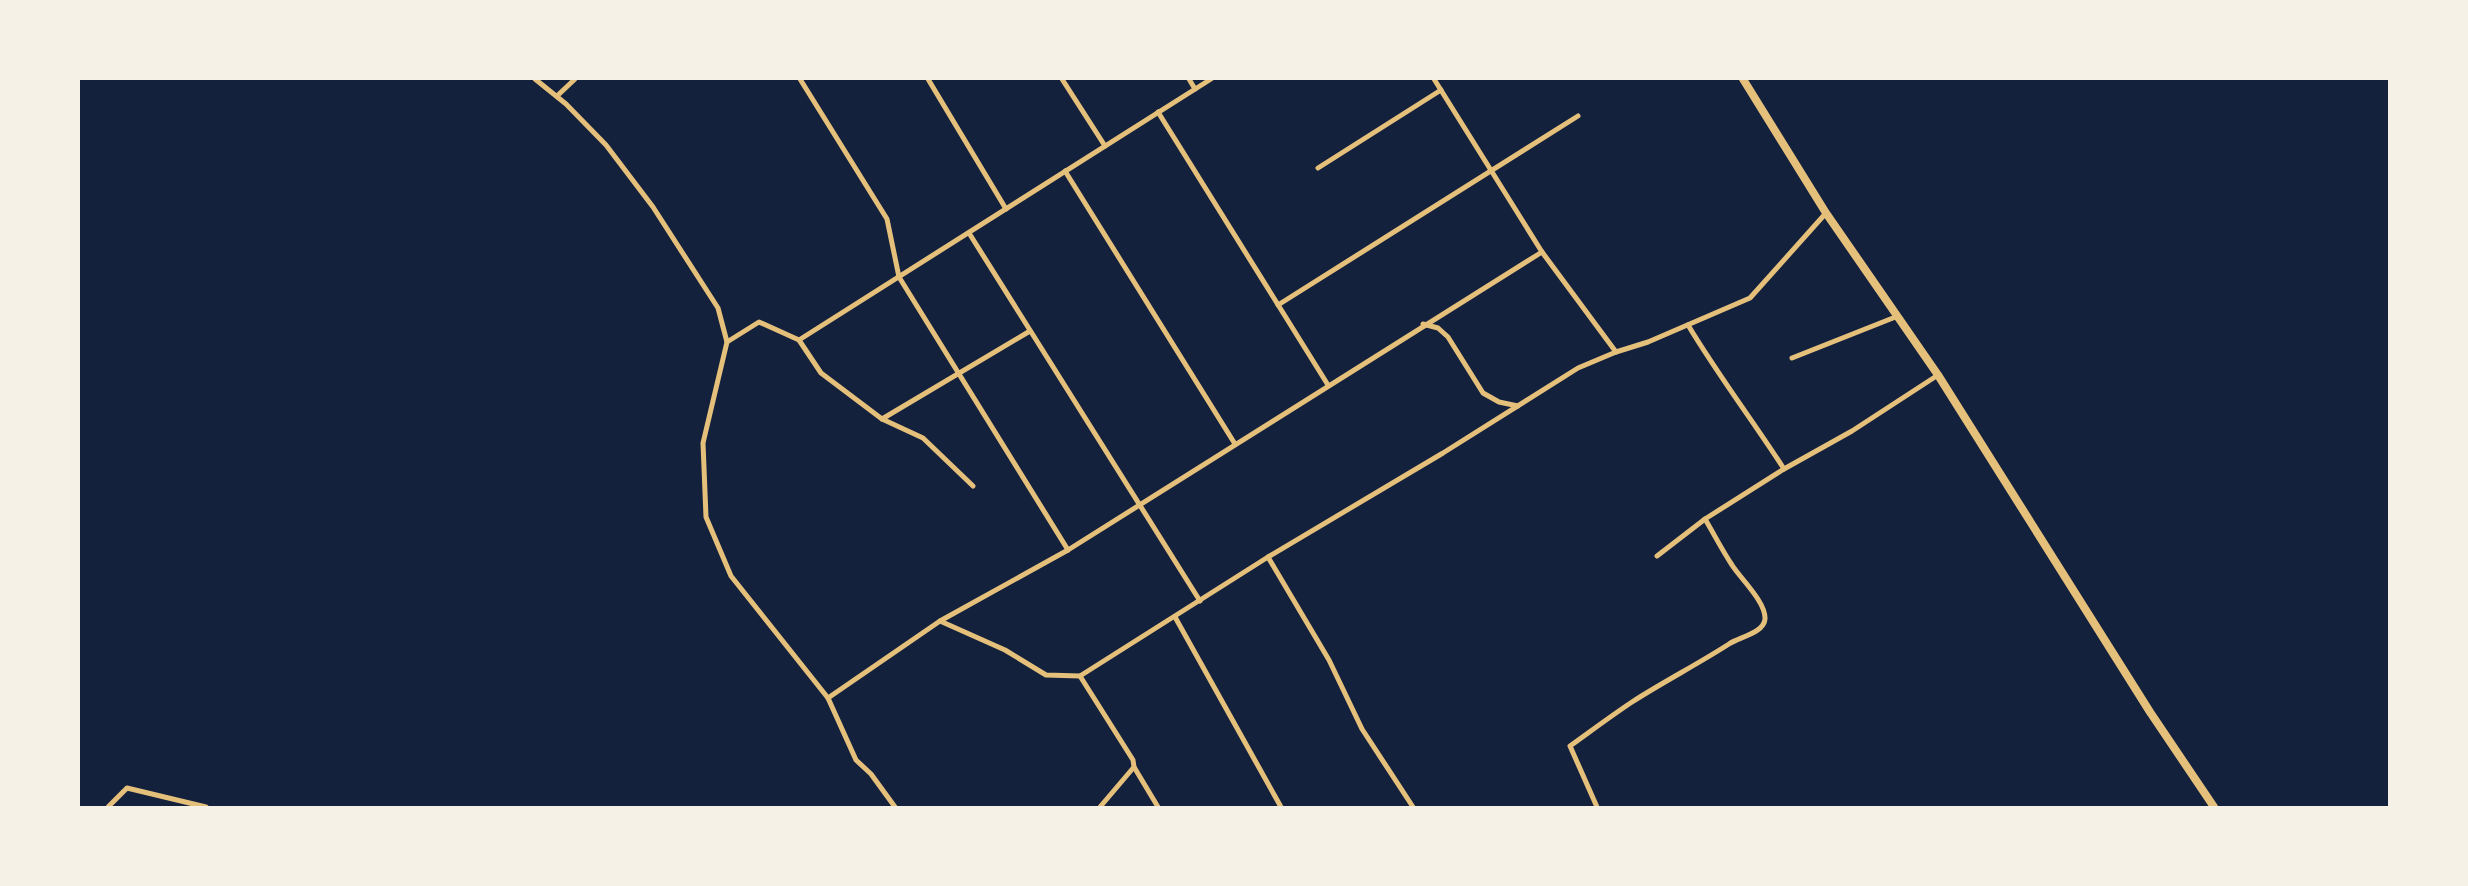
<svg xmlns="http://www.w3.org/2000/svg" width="2468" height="886" viewBox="0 0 2468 886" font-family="'Noto Serif',serif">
	<rect width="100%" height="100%" fill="#14213d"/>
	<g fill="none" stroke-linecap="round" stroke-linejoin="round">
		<g stroke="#e5c07b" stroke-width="5">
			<polyline points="535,79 566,104 606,145 653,207 718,308 727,342 703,443 706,517 731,576 828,698 856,760 871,774 895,807"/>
			<polyline points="800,79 887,219 899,277 1068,550"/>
			<polyline points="928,79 1006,209"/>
			<polyline points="1062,79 1105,146"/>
			<polyline points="1189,79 1195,89"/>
			<polyline points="1434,79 1542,252 1616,352"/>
			<polyline points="557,96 575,79"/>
			<polyline points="1158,112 1328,385"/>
			<polyline points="1318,168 1441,90"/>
			<polyline points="1065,171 1235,444"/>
			<polyline points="969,233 1200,601"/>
			<polyline points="1278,305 1578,116"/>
			<polyline points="1423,324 1438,328 1448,337 1483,393 1499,402 1518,406"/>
			<path d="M1688 325C1718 375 1753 421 1784 469"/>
			<polyline points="799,340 1211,79"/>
			<polyline points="727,342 759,322 799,340 821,373 882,419 923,438 973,486"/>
			<polyline points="1792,358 1898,316"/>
			<polyline points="882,419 1030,331"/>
			<polyline points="1657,556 1705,519 1784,469 1852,431 1938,375"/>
			<polyline points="1268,557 1329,660 1362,729 1413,807"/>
			<polyline points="1175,617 1281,807"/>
			<polyline points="940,621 1005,650 1046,675 1080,676 1268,557 1443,453 1578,368 1616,352 1648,342 1750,298 1826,213"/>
			<polyline points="1080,676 1133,760 1134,767 1158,807"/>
			<polyline points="828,698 940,621 1068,550 1542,252"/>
			<polyline points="108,807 127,788 206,807"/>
			<polyline points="1100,807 1134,767"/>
			<path d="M1597 807 1570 746C1591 731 1611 716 1632 702 1663 682 1698 664 1729 644 1739 637 1764 633 1765 619 1766 602 1740 578 1732 565 1722 550 1714 534 1705 519"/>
		</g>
		<polyline stroke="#e5c07b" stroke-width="8" points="1743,79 1826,213 1938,375 2150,712 2214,807"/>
	</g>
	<rect width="2468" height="886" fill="none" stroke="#f6f1e7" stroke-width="160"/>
</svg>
